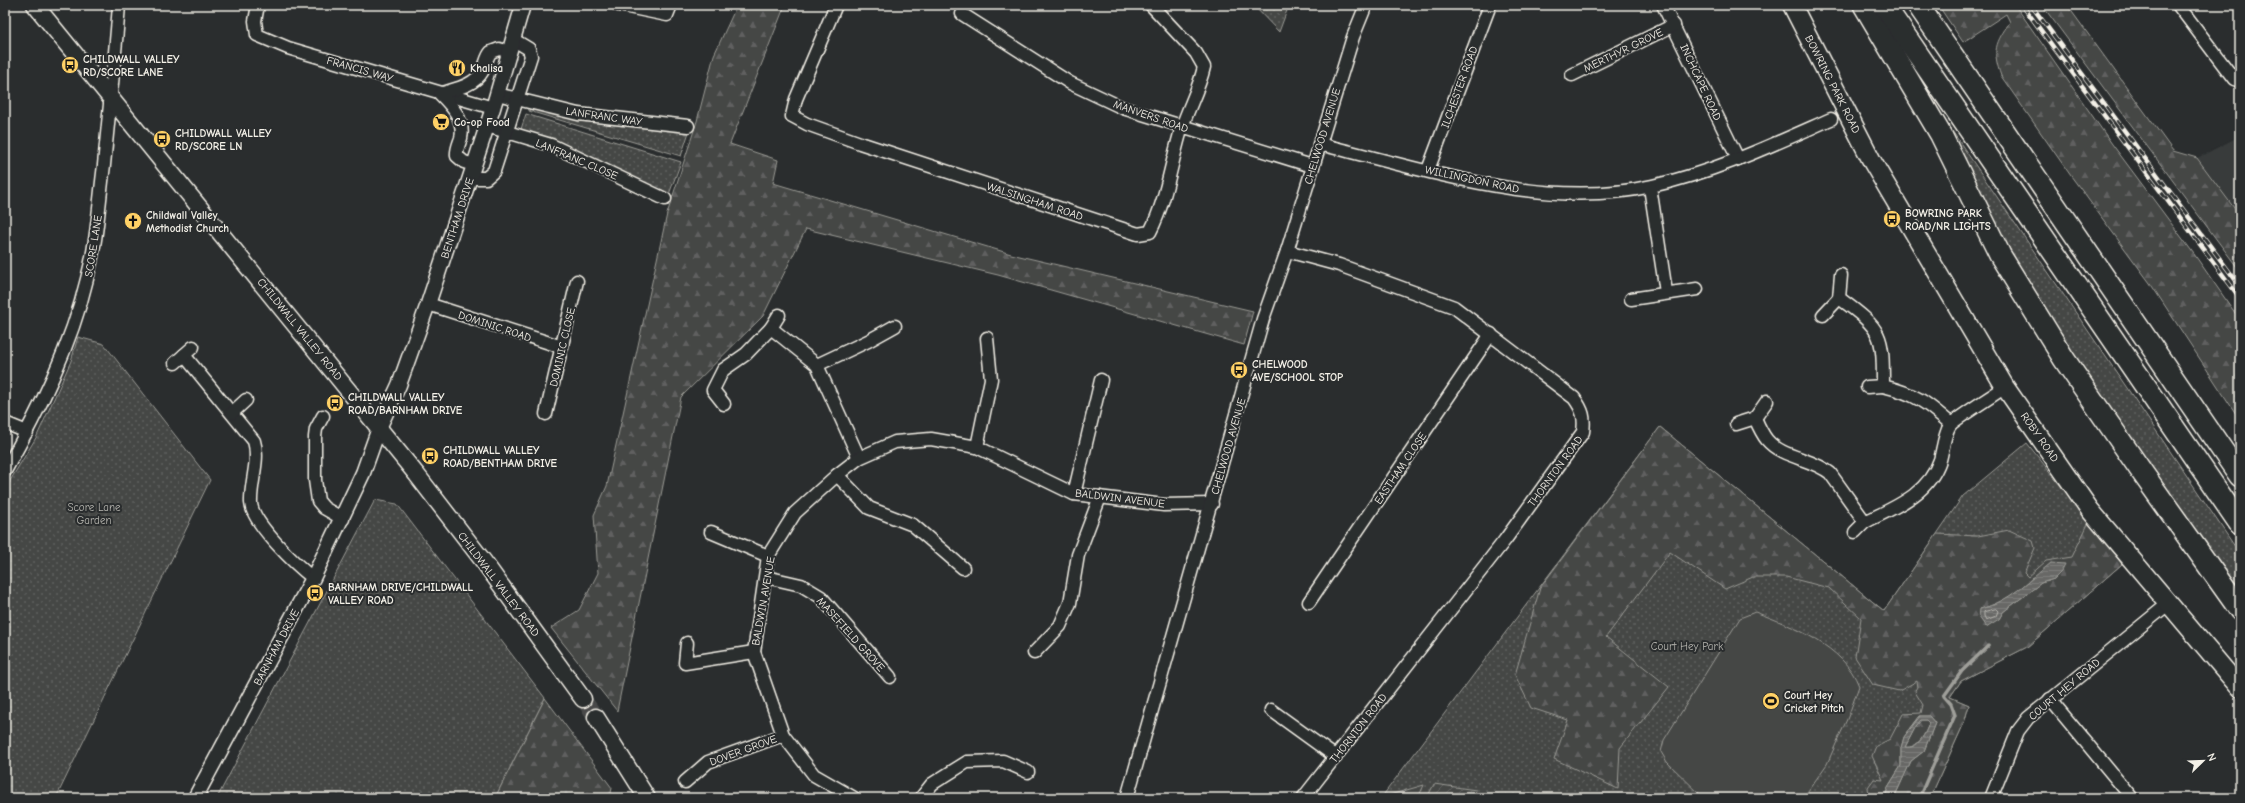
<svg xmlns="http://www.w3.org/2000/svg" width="2245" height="803" viewBox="0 0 2245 803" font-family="'Comic Neue',sans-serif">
	<defs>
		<pattern id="grass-dots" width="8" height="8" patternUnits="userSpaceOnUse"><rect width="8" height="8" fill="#444645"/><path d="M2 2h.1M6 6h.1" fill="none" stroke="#606160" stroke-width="1.8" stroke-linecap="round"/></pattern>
		<pattern id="forest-firs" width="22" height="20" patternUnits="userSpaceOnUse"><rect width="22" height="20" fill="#444645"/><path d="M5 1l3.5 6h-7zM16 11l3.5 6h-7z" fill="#606160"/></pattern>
		<pattern id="garden-furrows" width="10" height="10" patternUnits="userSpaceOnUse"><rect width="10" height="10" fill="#444645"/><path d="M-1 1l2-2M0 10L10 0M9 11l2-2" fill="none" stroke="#606160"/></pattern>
		<pattern id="water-rules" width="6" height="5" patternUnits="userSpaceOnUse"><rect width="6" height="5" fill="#676866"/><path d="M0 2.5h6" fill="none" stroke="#7d7e7c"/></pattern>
	</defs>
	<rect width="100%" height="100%" fill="#2a2d2e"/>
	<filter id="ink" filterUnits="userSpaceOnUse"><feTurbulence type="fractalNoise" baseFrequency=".025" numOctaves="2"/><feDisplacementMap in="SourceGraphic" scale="8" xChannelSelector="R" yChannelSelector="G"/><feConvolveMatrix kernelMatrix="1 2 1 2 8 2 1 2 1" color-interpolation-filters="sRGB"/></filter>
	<g filter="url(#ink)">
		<polygon fill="#373a3a" points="2240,136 2240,216 2197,158"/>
		<g fill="url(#grass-dots)" stroke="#9c9c96">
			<polygon points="1253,5 1289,5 1279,32"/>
			<polygon points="530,106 668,130 689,132 681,156 529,111"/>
			<polygon points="526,114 681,162 668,197 520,132"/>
			<path d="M1942 121 1946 122 2240 554V592C2176 503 2110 415 2052 322 2013 258 1978 191 1942 124Z"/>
			<polygon points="78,337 104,344 210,480 56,798 5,798 5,489 37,436 71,361"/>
			<polygon points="1660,427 1884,611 1963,496 2027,443 2122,564 2027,647 1961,681 1950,697 1969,705 1964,723 1930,798 1381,798"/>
			<polygon points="375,500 397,504 545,698 495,798 217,798"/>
		</g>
		<g fill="url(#forest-firs)" stroke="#9c9c96" fill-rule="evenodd">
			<polygon points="737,5 785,5 730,144 778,160 773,183 1011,254 1253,311 1244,345 998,275 806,229 763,316 681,397 617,711 551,628 579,610 598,573 594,515 607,486 667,214 697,121 714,55"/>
			<path d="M1938 5H2015L2112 144 2194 254 2240 320V420L2150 283 2071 176 2001 76C1992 51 1995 43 2010 22L2006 14 1963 42Z"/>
			<polygon points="2042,5 2067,5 2173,151 2197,158 2240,216 2240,271"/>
			<path d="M1660 427 1884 611 1937 534 1978 536 2009 530 2033 541 2035 548 2024 573 2028 577 2046 561 2072 557 2089 522 2122 564 2027 647 1961 681 1950 697 1969 705 1964 723 1930 798H1894L1911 761 1924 751 1935 723 1929 716H1920L1904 737 1901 748V766L1888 787 1885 798H1872L1869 796 1868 787 1874 779 1883 780 1872 756 1876 746 1890 739 1903 714 1921 713 1923 705 1915 692 1918 687 1917 681 1899 691 1873 685 1855 657 1861 618 1829 588 1786 577H1753L1725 589 1670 552 1606 637 1669 687 1620 748 1618 789 1554 759 1568 720 1531 708 1515 675 1540 588ZM2033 577 2054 579 2041 583 2003 612 1999 619 1980 609C2001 604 2018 592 2033 577Z"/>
			<polygon points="545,698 612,788 610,798 495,798"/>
			<path d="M1921 720H1926L1929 723C1926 733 1918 749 1905 747L1916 726Z"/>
			<polygon points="1424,785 1418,798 1385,798 1386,796"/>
		</g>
		<polygon fill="url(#garden-furrows)" stroke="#9c9c96" points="1434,784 1476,790 1474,798 1427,798"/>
		<path fill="#444645" stroke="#9c9c96" d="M1755 612C1792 626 1844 646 1859 686L1848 717 1827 764 1803 798H1704L1667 762 1661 752 1664 740 1740 618Z"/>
		<g fill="url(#water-rules)" stroke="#9f9f9a" fill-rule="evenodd">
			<path d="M2051 563 2065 564 2061 572 2054 579 2041 583 2003 612 1999 619 1986 627 1979 617 1980 609C2009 602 2028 581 2051 563Z"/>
			<path d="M1920 716H1929L1935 723 1924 751 1911 761 1894 798H1885L1888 787 1901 766V748L1904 737ZM1921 720H1926L1929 723C1926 733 1918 750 1905 747L1916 726Z"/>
		</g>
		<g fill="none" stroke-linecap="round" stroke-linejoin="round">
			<polygon stroke="#bcbab4" stroke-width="1" points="1996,609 1998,611 1996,616 1986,620 1984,616 1984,612"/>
			<polyline stroke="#9f9f9a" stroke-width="3.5" points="1919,798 1955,715 1951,704 1944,696 1962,671 1988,646"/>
			<polyline stroke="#484a4a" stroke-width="16" stroke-dasharray="16 8" stroke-linecap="butt" points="583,699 596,717"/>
			<defs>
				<g id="minor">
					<polyline points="258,5 255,21 257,35 288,48 493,108"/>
					<polyline points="618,5 667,15 671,5"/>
					<path d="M836 5 796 99 792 116 807 124 860 143 1138 234 1150 232C1167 199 1171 162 1182 127 1189 106 1199 89 1204 67L1196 53 1151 5"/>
					<polyline points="1663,5 1738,159"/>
					<polyline points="2178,5 2234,79 2240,81"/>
					<polyline points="962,14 1070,83 1123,108 1312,166"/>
					<polyline points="1572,75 1674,25"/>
					<polyline points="497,94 578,114 688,126"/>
					<polyline points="487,126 551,145 665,199"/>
					<path d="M1319 144C1424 169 1543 211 1652 186 1715 172 1772 145 1831 119"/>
					<path d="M474 165 464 162 457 156C456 150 459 144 461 138 465 120 452 106 440 94 454 89 474 86 482 72 486 66 486 57 491 52L499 49 510 52"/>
					<polyline points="1428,170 1490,5"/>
					<polyline points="470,178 486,178 494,171 531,56 529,49 514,40"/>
					<polyline points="1650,187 1666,292"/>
					<path d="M1287 251 1339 265 1454 307 1574 398C1583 410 1585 418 1583 432L1505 540 1303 798"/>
					<path d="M1839 298C1883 330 1883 334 1883 386 1916 394 1926 402 1951 424"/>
					<polyline points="1839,298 1841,275"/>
					<polyline points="1631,299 1697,289"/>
					<polyline points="428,304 562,347"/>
					<polyline points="1823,315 1839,298"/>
					<polyline points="771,328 779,315"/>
					<path d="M184 355 254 441C260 460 250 483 251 503 252 523 297 566 313 578"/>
					<polyline points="175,363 193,347"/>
					<polyline points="817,365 868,341 895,326"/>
					<polyline points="1867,387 1883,386"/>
					<polyline points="724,404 713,390 723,370 746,354 771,328 817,365 859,458"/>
					<polyline points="232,413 246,400"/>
					<polyline points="546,414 577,281"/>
					<polyline points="323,416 316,429 315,437 315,480 318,501 324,508 343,519"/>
					<path d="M1755 418C1758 425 1762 434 1767 440 1782 458 1812 458 1830 473L1865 522C1895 507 1928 495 1940 460 1943 449 1944 435 1950 425 1954 420 1997 393 2005 387"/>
					<polyline points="1755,418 1767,401"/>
					<polyline points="5,423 27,432"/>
					<polyline points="1736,424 1755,418"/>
					<polyline points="977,447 991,379 987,338"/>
					<path d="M5 471C39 411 71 346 87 279 97 242 99 203 104 165 109 112 115 59 119 5"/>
					<polyline points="837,475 869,508 913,525 963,568"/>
					<polyline points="1074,494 1101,380"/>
					<polyline points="711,532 768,556"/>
					<polyline points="1855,532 1865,522"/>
					<polyline points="766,577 801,585 821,597 890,677"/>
					<polyline points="1309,602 1491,334"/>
					<polyline points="687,643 685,663 754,652"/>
					<polyline points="1034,653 1060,626 1070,603 1078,555 1100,497"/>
					<polyline points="2050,699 2132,798"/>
					<polyline points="1271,710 1336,757"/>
					<polyline points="685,782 708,762 783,735"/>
					<polyline points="854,798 814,775 783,735 754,652 768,556 795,513 837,475 859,458 895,442 931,439 977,447 1074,494 1164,505 1212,504"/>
					<polyline points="921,798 932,784 967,762 1003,761 1028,772"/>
					<polyline points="1127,798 1263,319 1287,251 1353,37 1366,5"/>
					<polyline points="1991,798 2018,731 2028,718 2168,604"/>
				</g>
				<polyline id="tertiary" points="195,798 313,578 363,473 379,428 399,385 428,304 493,108 523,5"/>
				<g id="secondary">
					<polyline points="35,5 417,475 484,562 583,699"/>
					<polyline points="596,717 647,798"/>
				</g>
				<polyline id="primary" points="1792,5 1873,163 2005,387 2090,510 2240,688"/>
				<g id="motorway">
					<polyline points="1864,5 1941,135 2000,255 2064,359 2144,475 2240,610"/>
					<polyline points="1884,5 2240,524"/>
					<polyline points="1918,5 2240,476"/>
				</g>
			</defs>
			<use href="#minor" stroke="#f4f1e8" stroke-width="15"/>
			<use href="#tertiary" stroke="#f4f1e8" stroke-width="17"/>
			<use href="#secondary" stroke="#f4f1e8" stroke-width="19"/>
			<use href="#primary" stroke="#f4f1e8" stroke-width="21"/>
			<use href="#motorway" stroke="#f4f1e8" stroke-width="24"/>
			<use href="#minor" stroke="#2a2d2e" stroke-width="12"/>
			<use href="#tertiary" stroke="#2a2d2e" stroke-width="14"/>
			<use href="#secondary" stroke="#2a2d2e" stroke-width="16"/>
			<use href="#primary" stroke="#2a2d2e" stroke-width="18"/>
			<use href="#motorway" stroke="#2a2d2e" stroke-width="21"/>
			<defs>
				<g id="rail">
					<polyline points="2022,5 2240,298"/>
					<polyline points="2031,5 2240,286"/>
				</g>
			</defs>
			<use href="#rail" stroke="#f4f1e8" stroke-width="4.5"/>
			<use href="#rail" stroke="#2a2d2e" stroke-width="3" stroke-dasharray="9" stroke-linecap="butt"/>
		</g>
	</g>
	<defs>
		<symbol id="bus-disc" viewBox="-11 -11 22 22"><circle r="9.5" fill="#ffd166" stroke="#2a2d2e"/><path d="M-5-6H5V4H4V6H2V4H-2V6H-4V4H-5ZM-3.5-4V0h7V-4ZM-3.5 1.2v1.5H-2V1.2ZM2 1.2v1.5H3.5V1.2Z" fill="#111"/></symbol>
		<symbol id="restaurant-disc" viewBox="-11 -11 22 22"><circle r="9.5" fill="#ffd166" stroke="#2a2d2e"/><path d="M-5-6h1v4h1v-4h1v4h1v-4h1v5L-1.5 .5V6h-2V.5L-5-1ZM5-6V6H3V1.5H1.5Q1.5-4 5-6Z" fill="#111"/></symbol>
		<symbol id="supermarket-disc" viewBox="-11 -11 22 22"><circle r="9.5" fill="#ffd166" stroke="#2a2d2e"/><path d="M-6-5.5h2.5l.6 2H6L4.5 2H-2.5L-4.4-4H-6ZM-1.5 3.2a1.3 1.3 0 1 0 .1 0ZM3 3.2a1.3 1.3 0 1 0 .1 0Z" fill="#111"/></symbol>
		<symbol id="church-disc" viewBox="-11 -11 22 22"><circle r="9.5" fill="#ffd166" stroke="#2a2d2e"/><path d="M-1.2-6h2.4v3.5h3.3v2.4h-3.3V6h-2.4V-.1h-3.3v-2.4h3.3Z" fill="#111"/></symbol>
		<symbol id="stadium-disc" viewBox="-11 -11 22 22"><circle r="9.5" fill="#ffd166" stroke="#2a2d2e"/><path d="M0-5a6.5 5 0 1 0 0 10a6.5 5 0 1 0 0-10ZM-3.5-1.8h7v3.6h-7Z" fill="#111"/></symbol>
	</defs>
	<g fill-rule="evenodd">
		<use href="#bus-disc" x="60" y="55" width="20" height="20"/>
		<use href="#restaurant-disc" x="447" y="58" width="20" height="20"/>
		<use href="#supermarket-disc" x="431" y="112" width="20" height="20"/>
		<use href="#bus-disc" x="152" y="129" width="20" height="20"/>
		<use href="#bus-disc" x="1882" y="209" width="20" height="20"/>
		<use href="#church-disc" x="123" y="211" width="20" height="20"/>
		<use href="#bus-disc" x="1229" y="360" width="20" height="20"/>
		<use href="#bus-disc" x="325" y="393" width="20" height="20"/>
		<use href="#bus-disc" x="420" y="446" width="20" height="20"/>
		<use href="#bus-disc" x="305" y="583" width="20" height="20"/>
		<use href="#stadium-disc" x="1761" y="691" width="20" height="20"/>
	</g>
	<g text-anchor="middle" stroke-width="4" stroke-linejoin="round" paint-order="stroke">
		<g font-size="11" fill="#f4f1e8" stroke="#2a2d2e">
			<text transform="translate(1623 50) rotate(-26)" y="4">MERTHYR GROVE</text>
			<text transform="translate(360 69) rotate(16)" y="4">FRANCIS WAY</text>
			<text transform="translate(1701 82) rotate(65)" y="4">INCHCAPE ROAD</text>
			<text transform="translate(1833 84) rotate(63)" y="4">BOWRING PARK ROAD</text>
			<text transform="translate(1459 87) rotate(-70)" y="4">ILCHESTER ROAD</text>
			<text transform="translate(604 116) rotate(8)" y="4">LANFRANC WAY</text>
			<text transform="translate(1151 116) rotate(19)" y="4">MANVERS ROAD</text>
			<text transform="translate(1322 136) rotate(-73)" y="4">CHELWOOD AVENUE</text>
			<text transform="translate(577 159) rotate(23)" y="4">LANFRANC CLOSE</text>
			<text transform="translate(1472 179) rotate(12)" y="4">WILLINGDON ROAD</text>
			<text transform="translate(1035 201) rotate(18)" y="4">WALSINGHAM ROAD</text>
			<text transform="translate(457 218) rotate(-72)" y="4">BENTHAM DRIVE</text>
			<text transform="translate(93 246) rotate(-81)" y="4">SCORE LANE</text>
			<text transform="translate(495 326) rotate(18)" y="4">DOMINIC ROAD</text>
			<text transform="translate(300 329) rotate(51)" y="4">CHILDWALL VALLEY ROAD</text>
			<text transform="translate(562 347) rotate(-77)" y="4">DOMINIC CLOSE</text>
			<text transform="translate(2040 437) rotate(55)" y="4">ROBY ROAD</text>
			<text transform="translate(1228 446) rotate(-74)" y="4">CHELWOOD AVENUE</text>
			<text transform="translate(1400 468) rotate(-56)" y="4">EASTHAM CLOSE</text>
			<text transform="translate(1555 471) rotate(-54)" y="4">THORNTON ROAD</text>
			<text transform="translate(1120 498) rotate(7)" y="4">BALDWIN AVENUE</text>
			<text transform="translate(499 584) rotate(53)" y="4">CHILDWALL VALLEY ROAD</text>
			<text transform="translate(763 601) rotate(-80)" y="4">BALDWIN AVENUE</text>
			<text transform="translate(851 634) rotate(48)" y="4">MASEFIELD GROVE</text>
			<text transform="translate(276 647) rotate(-62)" y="4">BARNHAM DRIVE</text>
			<text transform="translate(2064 689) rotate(-40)" y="4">COURT HEY ROAD</text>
			<text transform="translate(1358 728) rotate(-52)" y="4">THORNTON ROAD</text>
			<text transform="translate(743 750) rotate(-20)" y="4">DOVER GROVE</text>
		</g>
		<g font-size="11" font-weight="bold" fill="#f4f1e8" stroke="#2a2d2e" text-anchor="start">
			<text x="83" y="63">CHILDWALL VALLEY<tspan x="83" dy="13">RD/SCORE LANE</tspan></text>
			<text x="470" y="72">Khalisa</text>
			<text x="454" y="126">Co-op Food</text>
			<text x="175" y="137">CHILDWALL VALLEY<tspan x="175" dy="13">RD/SCORE LN</tspan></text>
			<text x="1905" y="217">BOWRING PARK<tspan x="1905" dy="13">ROAD/NR LIGHTS</tspan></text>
			<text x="146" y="219">Childwall Valley<tspan x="146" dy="13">Methodist Church</tspan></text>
			<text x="1252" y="368">CHELWOOD<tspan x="1252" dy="13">AVE/SCHOOL STOP</tspan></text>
			<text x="348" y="401">CHILDWALL VALLEY<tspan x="348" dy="13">ROAD/BARNHAM DRIVE</tspan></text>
			<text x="443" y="454">CHILDWALL VALLEY<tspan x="443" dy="13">ROAD/BENTHAM DRIVE</tspan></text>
			<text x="328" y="591">BARNHAM DRIVE/CHILDWALL<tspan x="328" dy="13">VALLEY ROAD</tspan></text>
			<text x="1784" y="699">Court Hey<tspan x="1784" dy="13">Cricket Pitch</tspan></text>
		</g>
		<g font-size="11" fill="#b6b5af" stroke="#2a2d2e">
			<text x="94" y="511">Score Lane<tspan x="94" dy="13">Garden</tspan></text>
			<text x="1687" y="650">Court Hey Park</text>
		</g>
	</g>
	<rect width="2245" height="803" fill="none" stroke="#2a2d2e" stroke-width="20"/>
	<rect x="10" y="10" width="2225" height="783" fill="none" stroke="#f4f1e8" stroke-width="1.5" filter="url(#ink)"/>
	<g transform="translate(2203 761) rotate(67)" stroke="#2a2d2e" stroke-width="3" paint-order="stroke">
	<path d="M0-3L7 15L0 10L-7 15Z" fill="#f4f1e8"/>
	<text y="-6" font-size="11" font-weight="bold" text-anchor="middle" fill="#f4f1e8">N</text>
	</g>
</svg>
